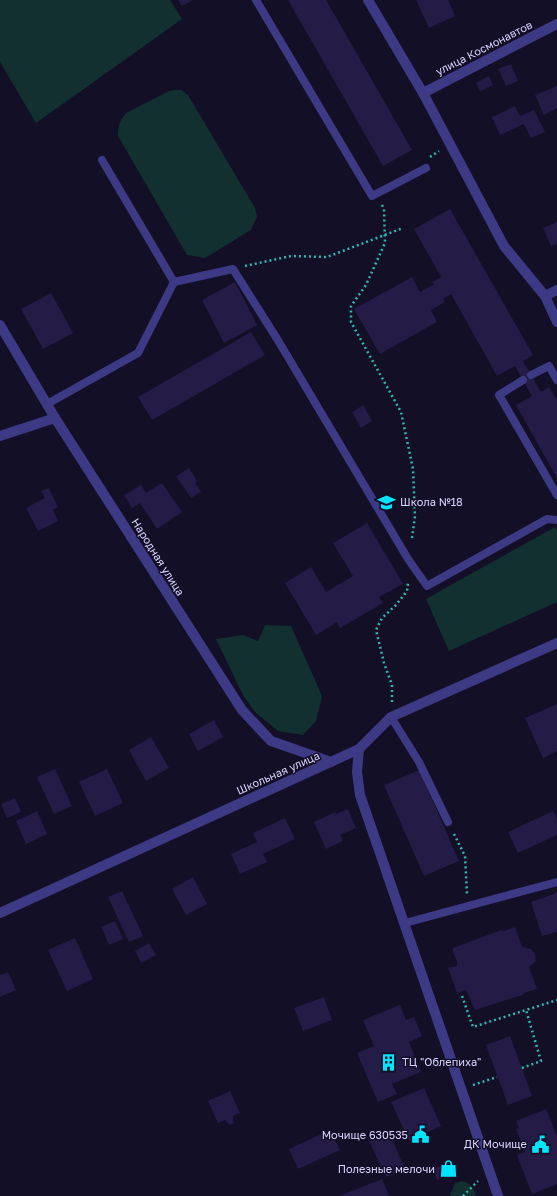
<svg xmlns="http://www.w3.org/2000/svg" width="557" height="1196" viewBox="0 0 557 1196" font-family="'Golos Text',sans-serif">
	<rect width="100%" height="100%" fill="#130f26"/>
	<g fill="#12302f">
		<polygon points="0,0 170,0 182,19 36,123 0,62"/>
		<path d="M174 90H181L188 95 255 208 257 217 251 230 205 258 187 255 118 136C118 126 119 121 126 113L167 92Z"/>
		<polygon points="555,527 557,530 557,602 449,651 426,599"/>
		<polygon points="265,625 291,626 322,696 316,721 303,735 278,731 255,712 243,695 216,639 243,635 258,641"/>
		<path d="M462 1181C471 1183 473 1188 476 1196H450L455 1183Z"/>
	</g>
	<g fill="#241b47">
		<polygon points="178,0 193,0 182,6"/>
		<polygon points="288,0 326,0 412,150 383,166"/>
		<polygon points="416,0 448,0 455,16 429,28"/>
		<polygon points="511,64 518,81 506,86 498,69"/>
		<polygon points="489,76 493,85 480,91 476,83"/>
		<polygon points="557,86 557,108 544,115 535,95"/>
		<polygon points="515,106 520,116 534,110 545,132 531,138 524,124 500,135 492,117"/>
		<polygon points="450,209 533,355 523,361 541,392 549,387 557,400 557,478 516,405 532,396 515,366 497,376 451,294 443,299 445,302 431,310 437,322 380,354 354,309 412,277 420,292 434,284 432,282 441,277 414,229"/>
		<polygon points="557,222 557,244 551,246 543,228"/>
		<polygon points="235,282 257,325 224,343 202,300"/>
		<polygon points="51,293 73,333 43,349 21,309"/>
		<polygon points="251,332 265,355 152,420 138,397"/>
		<polygon points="363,405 372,421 361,428 352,412"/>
		<polygon points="189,468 197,481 195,483 201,492 191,498 176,476"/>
		<polygon points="162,483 182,512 157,529 140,503 132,508 124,495 141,485 146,493"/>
		<polygon points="49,488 58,507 53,510 58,521 38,531 26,508 45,498 41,491"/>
		<polygon points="367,523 403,584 379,597 383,603 340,628 337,622 316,635 285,583 311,567 326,592 353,576 333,543"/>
		<polygon points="557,704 557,751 543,758 525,718"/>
		<polygon points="214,720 223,737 198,751 189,734"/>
		<polygon points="151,737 169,768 146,781 129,750"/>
		<polygon points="55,769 72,806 54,814 37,777"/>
		<polygon points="107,769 123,803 95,816 79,782"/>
		<polygon points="419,770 459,861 424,876 384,785"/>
		<polygon points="15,798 21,812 7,818 1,804"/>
		<polygon points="348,809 356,828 340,835 343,841 326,849 314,822 335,812 336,814"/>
		<polygon points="37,811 47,834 26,844 16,821"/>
		<polygon points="553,811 557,819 557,835 518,853 508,832"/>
		<polygon points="285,818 295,839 263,854 267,862 240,874 231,854 257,842 253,833"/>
		<polygon points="193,877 207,904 186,915 172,889"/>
		<polygon points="122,891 143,936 129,942 108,897"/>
		<polygon points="557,892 557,932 542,936 531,902 554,894 554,893"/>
		<polygon points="115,921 123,939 109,945 101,927"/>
		<polygon points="515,927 522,947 531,949 535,954 536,961 529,967 537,989 526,992 522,995 475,1010 466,990 457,993 448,968 457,966 457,961 453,952 453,948 501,930 504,931"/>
		<polygon points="75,938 93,979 67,991 48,950"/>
		<polygon points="149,943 156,955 141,963 135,951"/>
		<polygon points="8,972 16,990 0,997 0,975"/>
		<polygon points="324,997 332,1020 303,1031 294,1008"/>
		<polygon points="400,1005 406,1020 414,1017 422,1036 409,1042 421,1072 392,1084 397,1094 378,1102 357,1053 374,1046 363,1020"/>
		<polygon points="510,1036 532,1096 508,1105 486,1045"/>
		<polygon points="424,1088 441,1126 409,1141 391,1102"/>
		<polygon points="230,1091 240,1113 233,1116 234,1123 230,1125 225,1120 218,1123 208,1101"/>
		<polygon points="546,1109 557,1136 557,1184 532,1194 517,1155 525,1152 516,1129 519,1128 516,1121"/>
		<polygon points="330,1130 340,1150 298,1169 289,1149"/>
		<polygon points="388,1130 405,1169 386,1177 368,1139"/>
		<polygon points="451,1161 456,1172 437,1180 433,1169"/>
		<polygon points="382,1179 389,1196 339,1196"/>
	</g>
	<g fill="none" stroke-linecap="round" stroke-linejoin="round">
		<g stroke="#2fb8b0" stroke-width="2.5" stroke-dasharray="2 3" stroke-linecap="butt">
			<polyline points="430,157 439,151"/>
			<polyline points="382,205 384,209 385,243 366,285 351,306 351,322 401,412 413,469 415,516 412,538"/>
			<polyline points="245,266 291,256 327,257 403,228"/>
			<polyline points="392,702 392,685 384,663 376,630 382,618 396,605 407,591 408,583"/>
			<polyline points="454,834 465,856 467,894"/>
			<polyline points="462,996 473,1027 526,1010"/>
			<polyline points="522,1068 541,1061 526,1010 557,1000"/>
			<polyline points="473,1085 497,1077"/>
			<polyline points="463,1196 478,1181"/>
		</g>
		<g stroke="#3d3a85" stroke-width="8">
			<polyline points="256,0 372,196 426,168"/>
			<polyline points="174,282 233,269 279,342 408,559 427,586 547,519 557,520"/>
			<polyline points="531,375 549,366 557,380"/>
			<polyline points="523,380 499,395 557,495"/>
			<polyline points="47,404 138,353 174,282 102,160"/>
			<polyline points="391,717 419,762 448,822"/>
			<polyline points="405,923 557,882"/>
		</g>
		<g stroke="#3d3a85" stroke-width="10">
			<polyline points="368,0 423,93 504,246 545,296 557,322"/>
			<polyline points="423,93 557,24"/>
			<polyline points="545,296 557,290"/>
			<polyline points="0,325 55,418 242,710 271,741 331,762"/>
			<polyline points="0,436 55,418"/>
			<polyline points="359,749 357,772 360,795 498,1196"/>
			<polyline points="0,913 359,749 391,717 557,643"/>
		</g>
	</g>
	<defs>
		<symbol id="school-bare" viewBox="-9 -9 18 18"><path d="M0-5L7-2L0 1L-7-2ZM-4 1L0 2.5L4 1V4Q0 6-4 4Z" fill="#00e5ff" stroke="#130f26" stroke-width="2.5" paint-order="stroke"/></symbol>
		<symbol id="building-bare" viewBox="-9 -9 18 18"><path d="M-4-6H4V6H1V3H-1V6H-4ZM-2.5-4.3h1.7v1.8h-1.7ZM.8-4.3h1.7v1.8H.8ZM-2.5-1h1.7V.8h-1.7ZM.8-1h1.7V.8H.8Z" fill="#00e5ff" stroke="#130f26" stroke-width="2.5" paint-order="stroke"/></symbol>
		<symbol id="civic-bare" viewBox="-9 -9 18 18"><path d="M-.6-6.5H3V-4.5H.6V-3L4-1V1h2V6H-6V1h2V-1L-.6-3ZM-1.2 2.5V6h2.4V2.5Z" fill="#00e5ff" stroke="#130f26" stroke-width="2.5" paint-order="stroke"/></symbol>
		<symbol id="shop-bare" viewBox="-9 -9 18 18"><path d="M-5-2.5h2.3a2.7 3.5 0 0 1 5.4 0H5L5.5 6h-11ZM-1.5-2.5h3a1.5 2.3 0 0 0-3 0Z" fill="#00e5ff" stroke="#130f26" stroke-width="2.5" paint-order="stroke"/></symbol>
	</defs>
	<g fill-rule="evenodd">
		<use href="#school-bare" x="374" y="490" width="25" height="25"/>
		<use href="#building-bare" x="376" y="1050" width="25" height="25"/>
		<use href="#civic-bare" x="408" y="1122" width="25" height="25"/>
		<use href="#civic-bare" x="528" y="1132" width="25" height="25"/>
		<use href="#shop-bare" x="436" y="1156" width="25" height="25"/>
	</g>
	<g text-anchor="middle" stroke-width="3" stroke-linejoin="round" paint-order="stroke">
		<g font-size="11" fill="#d9d4ff" stroke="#130f26">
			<text transform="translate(484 48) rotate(-27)" y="4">улица Космонавтов</text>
			<text transform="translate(158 557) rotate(58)" y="4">Народная улица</text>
			<text transform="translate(278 773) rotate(-24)" y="4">Школьная улица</text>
		</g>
		<g font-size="11" fill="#d9d4ff" stroke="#130f26" text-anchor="end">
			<text x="400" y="506" text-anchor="start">Школа №18</text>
			<text x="402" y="1066" text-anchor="start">ТЦ "Облепиха"</text>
			<text x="408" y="1139">Мочище 630535</text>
			<text x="527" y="1148">ДК Мочище</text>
			<text x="435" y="1173">Полезные мелочи</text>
		</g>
	</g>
</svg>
